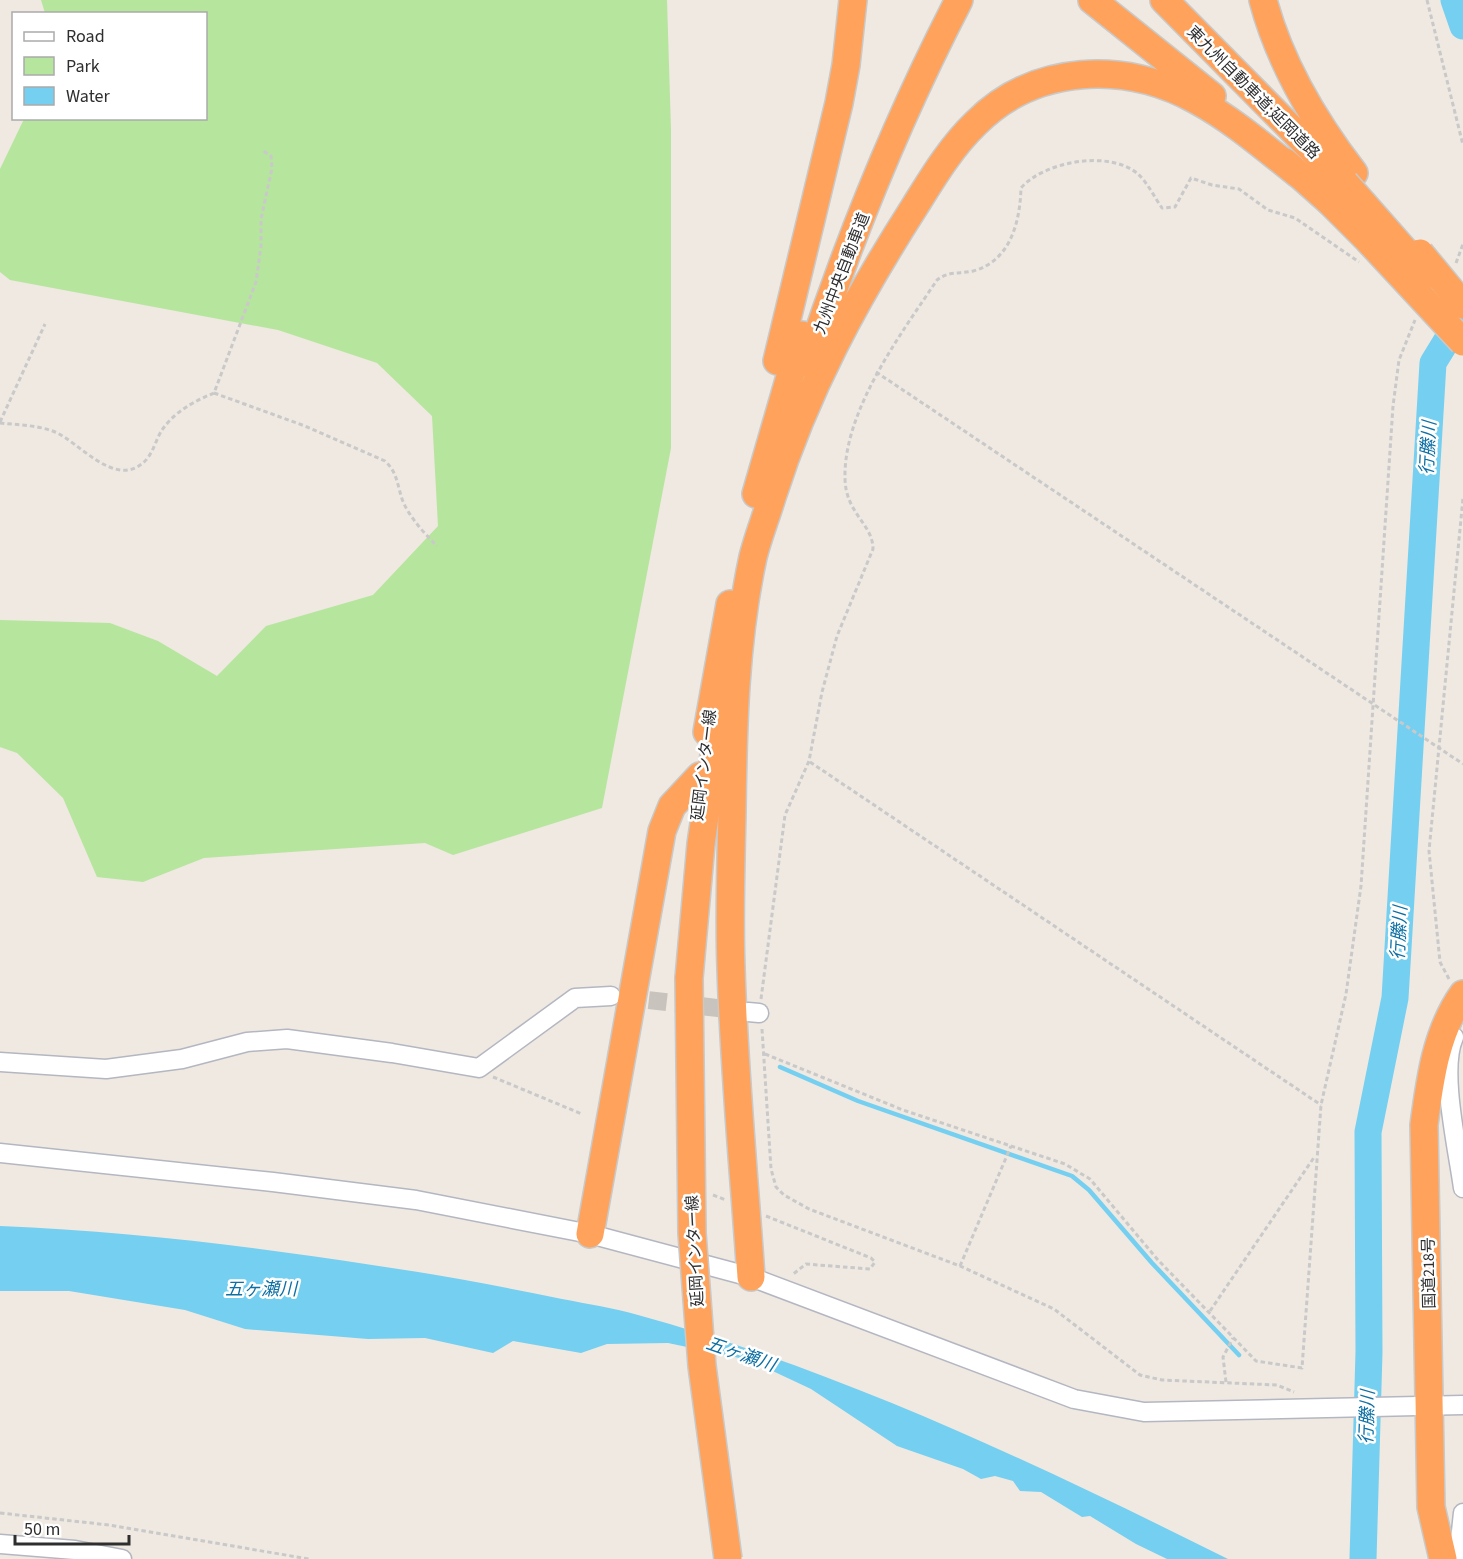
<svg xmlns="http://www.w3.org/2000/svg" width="1463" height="1559" viewBox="0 0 1463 1559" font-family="'Source Sans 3','Noto Sans JP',sans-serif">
	<rect width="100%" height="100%" fill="#efe9e1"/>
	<polygon fill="#b6e59e" points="41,0 667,0 671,130 671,448 602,808 453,855 425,843 204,858 143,882 97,877 63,798 17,753 0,747 0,620 110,623 158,641 217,676 266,626 373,595 438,526 432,416 377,363 278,330 10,280 0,272 0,169 24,119 206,118 206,14 45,13"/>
	<path fill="#75cff0" d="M0 1226C125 1231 249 1246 372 1265 436 1274 499 1286 562 1299 588 1304 614 1308 638 1315 844 1372 1037 1464 1228 1559H1167L1136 1544 1090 1516 1082 1517 1041 1492 1020 1491 1013 1481 995 1476 981 1479 963 1469 897 1446 811 1389 749 1360 668 1343 607 1344 581 1353 513 1341 493 1353 425 1338 368 1339 245 1329 185 1310 69 1291H0Z"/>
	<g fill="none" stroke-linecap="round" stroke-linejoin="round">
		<polyline stroke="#75cff0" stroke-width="4.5" points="780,1067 858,1101 1072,1176 1089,1190 1152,1263 1239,1355"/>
		<g stroke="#75cff0" stroke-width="27">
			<polyline points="1454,0 1463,26"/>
			<polyline points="1363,1559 1369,1352 1368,1132 1395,998 1433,363 1463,314"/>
		</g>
		<polyline stroke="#c8c4bd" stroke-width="18" stroke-dasharray="18 9" stroke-linecap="butt" points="622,997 743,1011"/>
		<defs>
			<g id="minor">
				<polyline points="748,1012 759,1013"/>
				<path d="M1454 1037C1439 1070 1458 1150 1463 1188"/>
				<polyline points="0,1062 106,1069 182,1059 247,1042 287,1039 392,1053 479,1068 575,998 611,996"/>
				<polyline points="0,1153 273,1182 416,1200 590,1234 751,1277 1074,1399 1144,1412 1463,1405"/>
				<polyline points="0,1544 75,1550 122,1559"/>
				<polyline points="1458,1559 1463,1513"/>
			</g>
			<g id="highway">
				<polyline points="1092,0 1212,96"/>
				<polyline points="1164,0 1345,183"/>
				<path d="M1263 0C1280 64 1314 121 1354 173"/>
				<polyline points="1285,162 1329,201"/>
				<polyline points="777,361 839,103 846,65 853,0"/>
				<path d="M808 363C849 239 899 116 959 0"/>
				<polyline points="756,494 802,335"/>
				<polyline points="707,732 730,604"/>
				<polyline points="689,978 701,844 720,714"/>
				<polyline points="590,1234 662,831 672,806 700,776"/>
				<path d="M751 1277C744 1174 734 1071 731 968 729 915 731 863 732 810 733 726 735 640 753 557 758 537 766 517 772 497 806 390 855 300 915 206 933 177 951 147 976 123 1035 64 1125 61 1196 100 1233 120 1265 148 1298 174"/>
				<path d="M1443 1559 1431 1507 1424 1125C1430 1080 1436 1032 1463 994"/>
			</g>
		</defs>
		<use href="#minor" stroke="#b4b7c1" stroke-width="21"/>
		<use href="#highway" stroke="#c9c9c9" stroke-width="30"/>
		<g stroke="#c9c9c9" stroke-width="3" stroke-dasharray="4.5 3" stroke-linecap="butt">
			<polyline points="1427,0 1463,145"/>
			<polyline points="1456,263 1463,244"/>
			<polyline points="876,372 1463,764"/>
			<path d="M214 393 305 426 385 461C399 474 397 488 404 504 412 520 425 534 437 546"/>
			<polyline points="0,422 45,324"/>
			<path d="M0 423C18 425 38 425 55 432 79 442 115 489 144 462 153 454 156 439 162 430 175 411 195 401 214 393L256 282 261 246V219L272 168 271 156 262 150"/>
			<polyline points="810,762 1321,1105"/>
			<polyline points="1449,979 1440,962 1429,851 1463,498"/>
			<path d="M761 999 785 815 809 761 822 692 837 636 873 549C873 524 846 514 845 479 843 411 901 334 937 280 948 271 960 274 973 271 1011 261 1020 221 1021 188 1043 162 1109 149 1138 174 1147 182 1155 198 1162 208L1175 207 1191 178 1212 185 1239 189 1268 210 1295 218 1359 262"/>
			<polyline points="762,1029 771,1169 776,1187 784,1195 809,1209 960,1266 1054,1309 1140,1375 1162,1380 1277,1385 1294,1392"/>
			<polyline points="765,1054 903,1110 1065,1164 1090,1179 1158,1260 1256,1361 1302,1368 1321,1105 1346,994 1361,886 1393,406 1399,360 1415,320"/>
			<polyline points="493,1077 582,1114"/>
			<polyline points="713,1195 726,1200"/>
			<polyline points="766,1216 871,1258 875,1262 870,1269 806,1264 792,1275"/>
			<polyline points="960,1266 1011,1146"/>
			<polyline points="1210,1311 1315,1156"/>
			<polyline points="1226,1382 1223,1357 1233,1338"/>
			<polyline points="0,1513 109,1525 309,1559"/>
		</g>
		<use href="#minor" stroke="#fff" stroke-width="18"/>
		<use href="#highway" stroke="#ffa35c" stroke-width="27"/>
		<defs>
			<g id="highway-bridge">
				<polyline points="1345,183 1426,275"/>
				<polyline points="1329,201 1368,240 1463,342"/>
				<polyline points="1420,253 1463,305"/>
				<polyline points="689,978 692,1233 702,1366 728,1559"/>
			</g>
		</defs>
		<use href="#highway-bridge" stroke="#c9c9c9" stroke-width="30" stroke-linecap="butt"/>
		<use href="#highway-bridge" stroke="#ffa35c" stroke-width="27"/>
	</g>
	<g text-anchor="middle" stroke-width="5" stroke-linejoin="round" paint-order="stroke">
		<g font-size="16" fill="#2e2e2e" stroke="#fff">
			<text transform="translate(1254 92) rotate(45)" y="6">東九州自動車道;延岡道路</text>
			<text transform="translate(841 273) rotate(-69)" y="6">九州中央自動車道</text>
			<text transform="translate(703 765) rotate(-83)" y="6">延岡インター線</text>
			<text transform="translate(694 1251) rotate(-93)" y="6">延岡インター線</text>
			<text transform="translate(1428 1273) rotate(-91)" y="6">国道218号</text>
		</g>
		<g font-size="18" font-style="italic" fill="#0d6fa3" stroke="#fff">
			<text transform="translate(1428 448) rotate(-87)" y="6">行縢川</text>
			<text transform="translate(1399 933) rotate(-87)" y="6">行縢川</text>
			<text x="261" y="1295">五ヶ瀬川</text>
			<text transform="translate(741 1354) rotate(19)" y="6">五ヶ瀬川</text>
			<text transform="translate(1367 1417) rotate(-88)" y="6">行縢川</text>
		</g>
	</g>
	<rect x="12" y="12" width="195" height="108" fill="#ffffff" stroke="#ababab" stroke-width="1.5"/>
	<rect x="24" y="32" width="30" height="9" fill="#ffffff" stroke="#ababab" stroke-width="1.5"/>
	<text x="66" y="42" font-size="18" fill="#2e2e2e">Road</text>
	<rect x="24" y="57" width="30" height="18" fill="#b6e59e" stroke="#ababab" stroke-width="1.5"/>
	<text x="66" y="72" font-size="18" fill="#2e2e2e">Park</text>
	<rect x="24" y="87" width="30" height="18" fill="#75cff0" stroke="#ababab" stroke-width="1.5"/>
	<text x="66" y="102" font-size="18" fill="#2e2e2e">Water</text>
	<path d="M15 1535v9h114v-9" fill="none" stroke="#2e2e2e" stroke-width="3"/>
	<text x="24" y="1535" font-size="18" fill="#2e2e2e" stroke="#ffffff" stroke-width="4.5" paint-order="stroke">50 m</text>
</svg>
